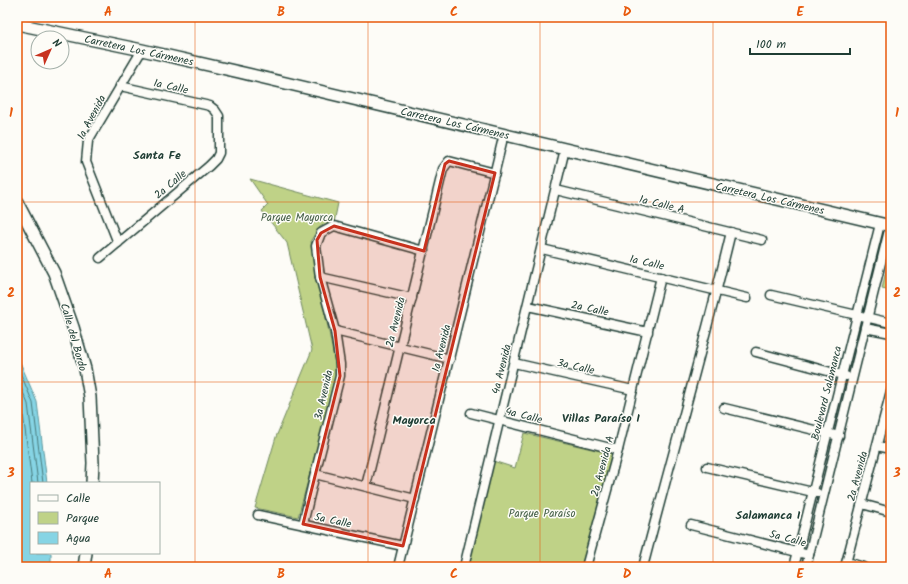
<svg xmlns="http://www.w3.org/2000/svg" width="908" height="584" viewBox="0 0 908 584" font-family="Kalam,sans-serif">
	<rect width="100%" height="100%" fill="#fdfcf7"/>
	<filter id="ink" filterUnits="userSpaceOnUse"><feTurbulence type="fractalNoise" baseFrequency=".025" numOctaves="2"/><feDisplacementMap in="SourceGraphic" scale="8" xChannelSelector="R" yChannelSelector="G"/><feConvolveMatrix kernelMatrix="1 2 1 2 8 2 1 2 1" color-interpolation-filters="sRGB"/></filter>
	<g filter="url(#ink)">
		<g fill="#bfd287" stroke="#6f885e">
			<polygon points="250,179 338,203 334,223 325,224 320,227 311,240 313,258 329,332 337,375 298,517 255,508 276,437 312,350 287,243 262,211 268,205"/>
			<polygon points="891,249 891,291 882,289"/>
			<polygon points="524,433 613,454 583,567 468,567 493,461 515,468"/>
		</g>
		<polygon fill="#86d4e4" stroke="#5d989e" points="17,355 37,402 47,483 31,483 31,553 51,553 51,567 17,567"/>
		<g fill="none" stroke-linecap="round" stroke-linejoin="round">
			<g stroke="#48797a" stroke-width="1">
				<polyline points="17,365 33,403 43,483"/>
				<polyline points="17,378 28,404 38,483"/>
				<polyline points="17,394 22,406 32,483"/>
			</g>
			<defs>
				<g id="street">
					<polyline points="556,190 762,240"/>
					<polyline points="118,243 86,162 88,141 142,50"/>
					<polyline points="542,249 747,298"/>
					<polyline points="100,258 209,166 216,159 219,153 219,116 215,110 210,106 120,86"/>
					<polyline points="320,277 412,298"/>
					<polyline points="771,295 891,323"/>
					<polyline points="528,306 648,332"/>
					<polyline points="865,328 891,333"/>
					<polyline points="335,331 450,359"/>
					<polyline points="756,352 846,376"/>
					<polyline points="514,363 633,390"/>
					<polyline points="724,408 839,436"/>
					<polyline points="471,413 618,450"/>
					<polyline points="877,446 891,449"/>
					<polyline points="707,467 817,493"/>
					<polyline points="315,474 415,499"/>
					<polyline points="366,486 443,169 449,161 495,173"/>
					<polyline points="862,504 891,512"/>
					<polyline points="258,515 403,546"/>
					<polyline points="303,524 315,474 340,376 340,364 335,331 320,277 316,246 321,233 334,226 424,251"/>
					<polyline points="691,525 809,555"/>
					<polyline points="847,562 863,567"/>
					<polyline points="398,567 504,134"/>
					<polyline points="464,567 565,149"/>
					<polyline points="586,567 618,450 661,277"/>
					<path d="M643 567C672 455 704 345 731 232"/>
					<polyline points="794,567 880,224"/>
					<polyline points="806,567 890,226"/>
					<polyline points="845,567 891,391"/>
				</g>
				<g id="secondary">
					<polyline points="17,24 142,50 239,72 891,226"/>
					<polyline points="17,202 54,273 73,327 85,369 90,397 93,463 92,483"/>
					<polyline points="84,567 86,553"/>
				</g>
			</defs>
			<use href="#street" stroke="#1f3d34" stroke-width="11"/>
			<use href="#secondary" stroke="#1f3d34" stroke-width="14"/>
			<use href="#street" stroke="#fdfcf7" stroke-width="8"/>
			<use href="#secondary" stroke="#fdfcf7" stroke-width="11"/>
		</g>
	</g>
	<path fill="#c8321e" fill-opacity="0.2" stroke="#c8321e" stroke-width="3" stroke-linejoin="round" d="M449 161 495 173 403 546 303 524 340 376 335 331 320 277 317 240 321 233 334 226 424 251 445 164Z"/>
	<path fill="none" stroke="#e8590c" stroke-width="1" stroke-opacity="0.55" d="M195 17V567M368 17V567M540 17V567M713 17V567M17 202H891M17 382H891"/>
	<g text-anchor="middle" stroke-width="3" stroke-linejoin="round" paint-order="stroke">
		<g font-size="11" fill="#1f3d34" stroke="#fdfcf7">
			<text transform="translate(139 50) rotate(12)" y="4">Carretera Los Cármenes</text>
			<text transform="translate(171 86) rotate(13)" y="4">1a Calle</text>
			<text transform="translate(91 117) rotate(-62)" y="4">1a Avenida</text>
			<text transform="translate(455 123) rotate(13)" y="4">Carretera Los Cármenes</text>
			<text transform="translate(170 184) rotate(-40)" y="4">2a Calle</text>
			<text transform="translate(770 198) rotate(13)" y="4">Carretera Los Cármenes</text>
			<text transform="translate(662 204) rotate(14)" y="4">1a Calle A</text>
			<text transform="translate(647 262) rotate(13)" y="4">1a Calle</text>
			<text transform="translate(590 308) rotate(12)" y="4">2a Calle</text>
			<text transform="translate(395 322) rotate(-76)" y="4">2a Avenida</text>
			<text transform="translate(74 337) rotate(74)" y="4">Calle del Bordo</text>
			<text transform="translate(441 348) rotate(-76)" y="4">1a Avenida</text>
			<text transform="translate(576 366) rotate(13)" y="4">3a Calle</text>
			<text transform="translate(501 369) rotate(-76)" y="4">4a Avenida</text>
			<text transform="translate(826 393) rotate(-76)" y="4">Boulevard Salamanca</text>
			<text transform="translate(323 395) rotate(-77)" y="4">3a Avenida</text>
			<text transform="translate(524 415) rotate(14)" y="4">4a Calle</text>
			<text transform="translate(602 466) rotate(-75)" y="4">2a Avenida A</text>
			<text transform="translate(857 476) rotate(-75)" y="4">2a Avenida</text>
			<text transform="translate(333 520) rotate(12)" y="4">5a Calle</text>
			<text transform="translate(788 538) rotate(15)" y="4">5a Calle</text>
		</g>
		<g font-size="11" fill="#476249" stroke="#fdfcf7">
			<text x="297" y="221">Parque Mayorca</text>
			<text x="542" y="517">Parque Paraíso</text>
		</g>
		<g font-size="12" font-weight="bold" fill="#1f3d34" stroke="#fdfcf7">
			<text x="157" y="159">Santa Fe</text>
			<text x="601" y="422">Villas Paraíso I</text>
			<text x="414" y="424">Mayorca</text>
			<text x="768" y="519">Salamanca I</text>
		</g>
	</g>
	<rect width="908" height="584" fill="none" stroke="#fdfcf7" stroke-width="44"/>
	<rect x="30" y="482" width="130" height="72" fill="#fdfcf7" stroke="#a4b0a9"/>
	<rect x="38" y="495" width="20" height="6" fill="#fdfcf7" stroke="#a4b0a9"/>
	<text x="66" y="502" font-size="12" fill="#1f3d34">Calle</text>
	<rect x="38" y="512" width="20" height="12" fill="#bfd287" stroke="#a4b0a9"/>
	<text x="66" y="522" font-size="12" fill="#1f3d34">Parque</text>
	<rect x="38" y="532" width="20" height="12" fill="#86d4e4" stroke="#a4b0a9"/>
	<text x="66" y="542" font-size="12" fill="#1f3d34">Agua</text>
	<g transform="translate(50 50) rotate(45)"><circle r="19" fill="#fdfcf7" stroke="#a4b0a9"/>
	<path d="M0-3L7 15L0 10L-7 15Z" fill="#c8321e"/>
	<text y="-6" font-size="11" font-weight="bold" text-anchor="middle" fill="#1f3d34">N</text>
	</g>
	<path d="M750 48v6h100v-6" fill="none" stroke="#1f3d34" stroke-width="2"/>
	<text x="756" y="48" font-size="12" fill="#1f3d34" stroke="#fdfcf7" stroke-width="3" paint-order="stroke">100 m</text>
	<rect x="22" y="22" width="864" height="540" fill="none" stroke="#e8590c" stroke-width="1.5"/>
	<g font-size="13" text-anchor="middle" font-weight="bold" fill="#e8590c">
		<text x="108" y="16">A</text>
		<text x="281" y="16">B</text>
		<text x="454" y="16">C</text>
		<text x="627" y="16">D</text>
		<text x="800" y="16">E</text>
		<text x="11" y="117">1</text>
		<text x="897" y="117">1</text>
		<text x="11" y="297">2</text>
		<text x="897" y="297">2</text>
		<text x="11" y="477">3</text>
		<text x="897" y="477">3</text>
		<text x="108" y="578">A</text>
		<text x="281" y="578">B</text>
		<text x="454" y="578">C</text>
		<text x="627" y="578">D</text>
		<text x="800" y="578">E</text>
	</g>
</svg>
